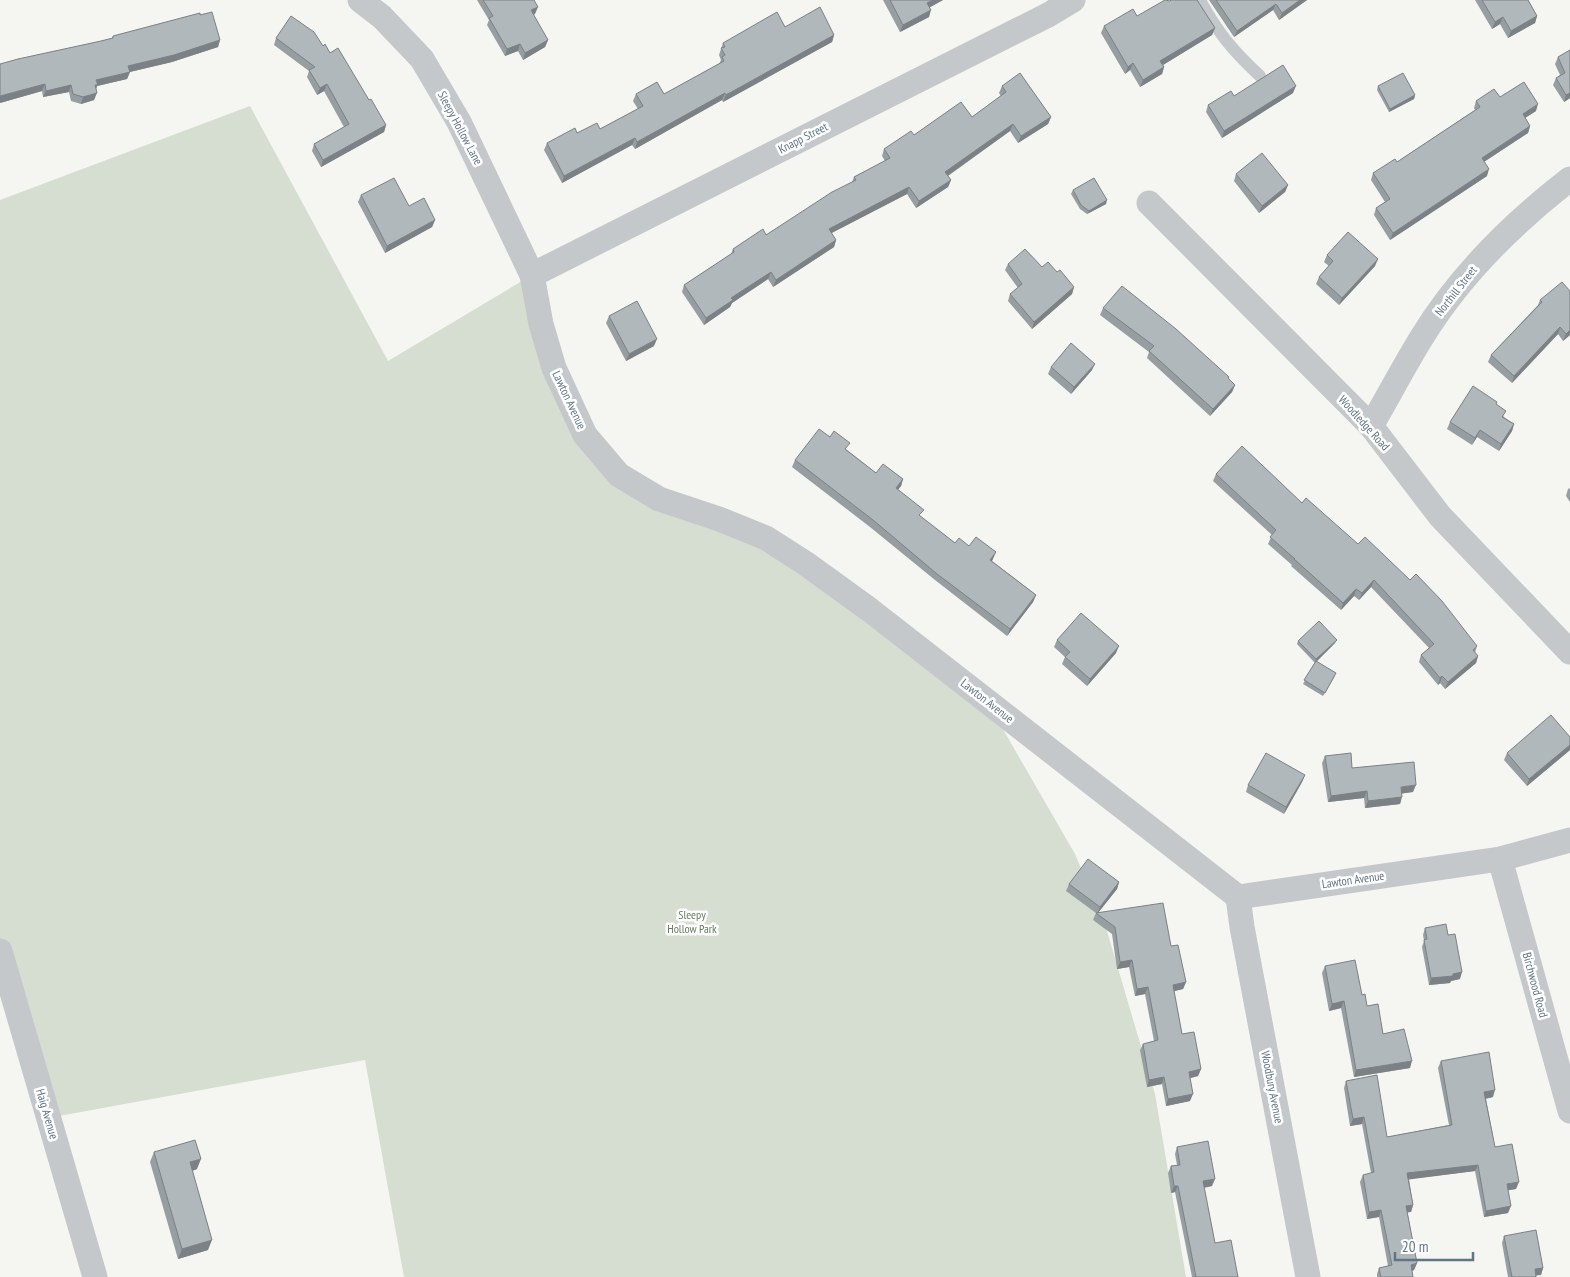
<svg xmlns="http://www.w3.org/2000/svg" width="1570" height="1277" viewBox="0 0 1570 1277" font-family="'PT Sans Narrow',sans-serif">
	<rect width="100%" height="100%" fill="#f5f5f1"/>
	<polygon fill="#d6ded1" points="250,106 388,361 532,275 541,324 619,475 766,538 982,693 1075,854 1107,931 1155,1094 1186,1277 404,1277 365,1060 48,1118 0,951 0,200"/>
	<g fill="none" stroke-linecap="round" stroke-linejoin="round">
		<path stroke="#c4c8cb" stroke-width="12" d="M1200 0C1218 33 1233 51 1260 76"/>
		<g stroke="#c4c8cb" stroke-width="25">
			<polyline points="360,0 382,17 422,59 459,122 532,275 541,324 554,368 585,435 619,475 659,499 719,519 766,538 805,563 870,610 1238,897 1500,859 1570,840"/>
			<polyline points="1149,203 1371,426 1440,516 1570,652"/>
			<polyline points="532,275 1048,15 1073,0"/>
			<path d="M1371 426C1388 397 1404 366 1422 337 1460 275 1513 223 1570 179"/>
			<polyline points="1500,859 1570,1111"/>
			<polyline points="1238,897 1242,927 1308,1277"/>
			<polyline points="0,951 95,1277"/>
		</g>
	</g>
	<g fill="#979ea2">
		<polygon points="477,0 534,0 535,14 533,15 548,40 545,47 523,60 518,51 505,56 487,25 489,20"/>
		<polygon points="883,0 943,0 930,7 929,17 900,32"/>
		<polygon points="1209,0 1307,0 1279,20 1273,10 1234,37"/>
		<polygon points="1475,0 1528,0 1537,16 1535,23 1508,38 1500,24 1492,29"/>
		<polygon points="200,15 220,40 218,47 172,62 130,72 127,79 97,86 94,100 81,104 71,101 69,92 43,97 42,91 0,103 101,41 112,38 113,36"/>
		<polygon points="1137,16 1215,28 1212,35 1163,65 1164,67 1162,74 1140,87 1130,70 1125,74 1101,33 1104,26"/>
		<polygon points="785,27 834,35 832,42 723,102 722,100 635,149 632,145 562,183 544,150 547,143 577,133 600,129 638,109 633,101 636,94 664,94 719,64 721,60 719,55 723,43"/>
		<polygon points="276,38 323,46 330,53 386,125 384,132 321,167 312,151 314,144 344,127 324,91 317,95 307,77 309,71 274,45"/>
		<polygon points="1570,50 1570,98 1564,102 1553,85 1556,78 1560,75 1555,64 1558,57"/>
		<polygon points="1002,86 1051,117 1048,124 1018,143 1010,131 948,176 951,180 948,187 916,208 907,194 831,233 836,240 834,247 773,287 768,279 732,303 730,307 704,325 682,292 684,285 731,254 733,249 766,235 852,182 854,177 885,161 882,156 884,149 914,135 972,117 1001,96 999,93"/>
		<polygon points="1378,86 1415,95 1414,99 1389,112 1377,90"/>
		<polygon points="1293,93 1222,138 1206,112 1208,105 1234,96"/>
		<polygon points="1500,97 1536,111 1525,118 1530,126 1528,133 1484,162 1487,176 1390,240 1374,215 1376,208 1385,202 1371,180 1373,173 1397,162 1475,110 1474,108 1476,101"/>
		<polygon points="1236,174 1288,185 1285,192 1259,213 1234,181"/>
		<polygon points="1073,190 1106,204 1087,214 1080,209 1071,194"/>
		<polygon points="361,195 435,220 432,227 385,253 358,202"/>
		<polygon points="1327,255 1375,266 1339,305 1316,284 1319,277 1329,266 1324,262"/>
		<polygon points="1008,264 1042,267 1057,272 1074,287 1072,294 1032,329 1008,301 1010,294 1018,288 1005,270"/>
		<polygon points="1570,291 1570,335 1563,341 1558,334 1512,383 1488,362 1491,355 1538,305 1540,300"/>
		<polygon points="1103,308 1229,379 1235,385 1232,392 1210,416 1147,358 1149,352 1100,315"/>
		<polygon points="609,316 654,346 626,361 606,323"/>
		<polygon points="1051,367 1092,370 1071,394 1048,374"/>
		<polygon points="1496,405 1504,417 1514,424 1512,431 1499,451 1477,437 1472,445 1447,429 1450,422"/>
		<polygon points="847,450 876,473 903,479 901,486 898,490 921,517 955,543 969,546 993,559 992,561 1036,595 1033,602 1007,636 935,580 870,527 792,467 795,460"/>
		<polygon points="1216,474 1302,503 1358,544 1477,646 1475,653 1478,656 1476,663 1445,689 1440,683 1438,685 1419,662 1421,655 1429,648 1371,587 1359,600 1354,596 1341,610 1291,566 1292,565 1268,544 1272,535 1213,481"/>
		<polygon points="1570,488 1570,502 1566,496 1568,489"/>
		<polygon points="1057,640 1116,653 1087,686 1062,664 1065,657 1054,647"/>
		<polygon points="1298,641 1335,643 1317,661 1335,676 1323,696 1303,684 1315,663 1297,644"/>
		<polygon points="1570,737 1570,750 1527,786 1504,760 1507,753"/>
		<polygon points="1325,756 1352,768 1413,792 1402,793 1400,804 1365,808 1364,798 1328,802 1322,763"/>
		<polygon points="1305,775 1302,782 1284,814 1246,792 1248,785"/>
		<polygon points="1119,882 1117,889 1098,913 1171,946 1186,982 1183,989 1174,991 1182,1034 1201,1069 1198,1076 1190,1078 1190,1101 1166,1106 1162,1084 1147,1087 1140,1050 1143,1044 1154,1041 1145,994 1135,996 1129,967 1117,969 1112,934 1093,920 1096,913 1066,891 1069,884"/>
		<polygon points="1425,928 1448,935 1460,979 1451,981 1450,983 1429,985 1422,947 1424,941 1423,935"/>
		<polygon points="1325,966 1362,995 1367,1006 1383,1034 1410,1068 1354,1077 1341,1008 1329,1011 1322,973"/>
		<polygon points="1441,1061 1493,1097 1486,1099 1495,1147 1516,1189 1508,1190 1508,1213 1484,1217 1475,1171 1409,1179 1413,1205 1411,1212 1407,1212 1417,1263 1414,1270 1412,1271 1413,1277 1377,1277 1377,1274 1379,1268 1388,1266 1379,1217 1367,1219 1360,1182 1363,1175 1371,1173 1362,1124 1350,1126 1344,1088 1346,1081 1387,1137 1449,1125 1438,1068"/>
		<polygon points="1177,1147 1212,1186 1204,1188 1215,1243 1238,1277 1192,1277 1175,1192 1171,1193 1168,1173 1171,1166 1177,1165 1175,1154"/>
		<polygon points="154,1152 197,1169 192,1171 208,1250 178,1259 150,1162"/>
		<polygon points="1504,1236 1543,1268 1541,1275 1536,1275 1536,1277 1508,1277 1502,1243"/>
	</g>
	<g fill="#7b8184">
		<polygon points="933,0 943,0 925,10 927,3"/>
		<polygon points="1300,0 1307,0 1279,20 1282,13"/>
		<polygon points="1276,4 1273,10 1234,37 1237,31"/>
		<polygon points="538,7 535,14 528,17 531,10"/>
		<polygon points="931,10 929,17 900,32 903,25"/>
		<polygon points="1537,16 1535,23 1508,38 1511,31"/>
		<polygon points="1503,17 1500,24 1492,29 1495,22"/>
		<polygon points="1215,28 1212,35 1158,68 1160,61"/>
		<polygon points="834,35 832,42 723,102 726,95"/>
		<polygon points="220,40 218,47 172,62 125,73 128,66"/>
		<polygon points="548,40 545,47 523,60 525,53"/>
		<polygon points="520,44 518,51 505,56 507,49"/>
		<polygon points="1133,63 1130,70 1125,74 1128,67"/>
		<polygon points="1164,67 1162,74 1140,87 1143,80"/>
		<polygon points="130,72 127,79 97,86 95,91 96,80"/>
		<polygon points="45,84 42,91 0,103 0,96"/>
		<polygon points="327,84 324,91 317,95 320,88"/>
		<polygon points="71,85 69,92 43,97 46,91"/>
		<polygon points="1296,86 1293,93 1222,138 1224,131"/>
		<polygon points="97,93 94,100 81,104 83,97"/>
		<polygon points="725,93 722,100 635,149 637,142"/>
		<polygon points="1570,93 1570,98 1564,102 1566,95"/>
		<polygon points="1415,95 1414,99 1389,112 1390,109"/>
		<polygon points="1538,104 1536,111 1520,121 1523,114"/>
		<polygon points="1051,117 1048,124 1018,143 1021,136"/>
		<polygon points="1013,124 1010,131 943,179 945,172"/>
		<polygon points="386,125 384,132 321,167 323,160"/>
		<polygon points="1530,126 1528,133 1479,165 1482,158"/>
		<polygon points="635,138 632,145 562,183 564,176"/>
		<polygon points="1489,169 1487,176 1390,240 1393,233"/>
		<polygon points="951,180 948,187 916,208 919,201"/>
		<polygon points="1288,185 1285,192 1259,213 1262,206"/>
		<polygon points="909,187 907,194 826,236 829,229"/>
		<polygon points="1107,200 1106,204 1087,214 1089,211"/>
		<polygon points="435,220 432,227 385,253 387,246"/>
		<polygon points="836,240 834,247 773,287 776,280"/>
		<polygon points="1378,259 1375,266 1339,305 1342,298"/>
		<polygon points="771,272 768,279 732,303 730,307 704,325 706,318 731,298"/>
		<polygon points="1074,287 1072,294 1032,329 1034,322"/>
		<polygon points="1560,327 1558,334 1512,383 1514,376"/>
		<polygon points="1570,330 1570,335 1563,341 1566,334"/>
		<polygon points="657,339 654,346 626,361 629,354"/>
		<polygon points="1095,364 1092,370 1071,394 1074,387"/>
		<polygon points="1235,385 1232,392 1210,416 1213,409"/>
		<polygon points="1514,424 1512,431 1499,451 1501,444"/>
		<polygon points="1480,430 1477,437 1472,445 1475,438"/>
		<polygon points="903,479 901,486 893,495 896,488"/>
		<polygon points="996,552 993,559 987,567 990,560"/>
		<polygon points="1374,580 1371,587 1359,600 1362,593"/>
		<polygon points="1356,589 1354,596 1341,610 1343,603"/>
		<polygon points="1036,595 1033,602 1007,636 1010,629"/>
		<polygon points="1337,640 1335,643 1315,663 1316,659"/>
		<polygon points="1119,646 1116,653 1087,686 1090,679"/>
		<polygon points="1478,656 1476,663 1445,689 1448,682"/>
		<polygon points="1442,676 1440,683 1438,685 1440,678"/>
		<polygon points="1570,745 1570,750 1527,786 1529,779"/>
		<polygon points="1305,775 1302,782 1284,814 1286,807"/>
		<polygon points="1416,785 1413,792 1399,794 1401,787"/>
		<polygon points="1367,791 1364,798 1328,802 1331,796"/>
		<polygon points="1402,797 1400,804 1365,808 1368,801"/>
		<polygon points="1119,882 1117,889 1097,914 1100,907"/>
		<polygon points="1132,960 1129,967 1117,969 1120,962"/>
		<polygon points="1462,972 1460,979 1451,981 1450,983 1429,985 1431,978"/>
		<polygon points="1186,982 1183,989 1171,992 1173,985"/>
		<polygon points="1148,987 1145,994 1135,996 1137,989"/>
		<polygon points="1344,1001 1341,1008 1329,1011 1332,1004"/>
		<polygon points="1412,1061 1410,1068 1354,1077 1356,1070"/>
		<polygon points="1201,1069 1198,1076 1187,1079 1189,1072"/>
		<polygon points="1164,1077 1162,1084 1147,1087 1149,1080"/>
		<polygon points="1495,1090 1493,1097 1482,1099 1484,1092"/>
		<polygon points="1193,1094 1190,1101 1166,1106 1168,1099"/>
		<polygon points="1364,1117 1362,1124 1350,1126 1353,1119"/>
		<polygon points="201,1159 197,1169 186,1173 190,1162"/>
		<polygon points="1478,1165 1475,1171 1405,1180 1407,1173"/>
		<polygon points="1215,1179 1212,1186 1200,1188 1203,1181"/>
		<polygon points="1519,1182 1516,1189 1504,1191 1507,1184"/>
		<polygon points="1174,1186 1178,1186 1175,1192 1171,1193"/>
		<polygon points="1413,1205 1411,1212 1404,1213 1406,1206"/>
		<polygon points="1511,1206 1508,1213 1484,1217 1486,1211"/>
		<polygon points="1381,1210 1379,1217 1367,1219 1369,1212"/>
		<polygon points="212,1240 208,1250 178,1259 182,1249"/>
		<polygon points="1417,1263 1414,1270 1408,1272 1411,1265"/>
		<polygon points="1543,1268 1541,1275 1532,1276 1535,1269"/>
	</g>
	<g fill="#b0b8bc" stroke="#7b8184">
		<polygon points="483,0 534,0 538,7 531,10 548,40 525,53 520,44 507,49 489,18 493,16"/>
		<polygon points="890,0 933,0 927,3 931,10 903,25"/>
		<polygon points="1165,0 1170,1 1171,0 1197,0 1215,28 1160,61 1164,67 1143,80 1133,63 1128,67 1104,26 1133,9 1137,16"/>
		<polygon points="1216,0 1300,0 1282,13 1276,4 1237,31"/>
		<polygon points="1482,0 1528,0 1537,16 1511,31 1503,17 1495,22"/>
		<polygon points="820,7 834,35 726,95 725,93 637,142 635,138 564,176 547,143 575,128 577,133 597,123 600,129 643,106 636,94 657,82 664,94 724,61 722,57 725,55 721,48 725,47 723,43 777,12 785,27"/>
		<polygon points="212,12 220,40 174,55 128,66 130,72 96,80 98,85 95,85 97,93 83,97 73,94 71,85 46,91 45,84 0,96 0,64 18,59 101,41 113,38 113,36 200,13 200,15"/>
		<polygon points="291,16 314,32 323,46 325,44 330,53 338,48 369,100 371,99 386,125 323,160 314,144 349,124 327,84 320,88 309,70 315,67 276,38"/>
		<polygon points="1570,50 1570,93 1566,95 1556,78 1565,73 1558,57"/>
		<polygon points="1283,65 1296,86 1224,131 1208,105 1231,91 1234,96"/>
		<polygon points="1020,73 1051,117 1021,136 1013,124 945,172 951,180 919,201 909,187 829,229 836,240 776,280 771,272 731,298 733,300 706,318 684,285 734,252 733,249 763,229 766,235 832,192 856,180 854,177 890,158 884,149 911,131 914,135 961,102 972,117 1006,92 1002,86"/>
		<polygon points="1403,73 1415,95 1390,109 1378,86"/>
		<polygon points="1524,82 1538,104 1523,114 1530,126 1482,158 1489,169 1393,233 1376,208 1390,199 1373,173 1395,159 1397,162 1480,107 1476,101 1494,89 1500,97"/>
		<polygon points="1262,153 1288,185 1262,206 1236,174"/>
		<polygon points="394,178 409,206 424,198 435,220 387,246 361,195"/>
		<polygon points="1094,178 1107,200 1089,211 1081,205 1073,190"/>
		<polygon points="1348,232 1378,259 1342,298 1319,277 1333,261 1327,255"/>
		<polygon points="1025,249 1042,267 1048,262 1057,272 1060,270 1074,287 1034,322 1010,294 1022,284 1008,264"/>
		<polygon points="1562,282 1570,291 1570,330 1566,334 1560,327 1514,376 1491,355 1542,302 1540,300"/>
		<polygon points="1122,286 1176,329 1229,377 1228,378 1235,385 1213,409 1149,351 1154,346 1103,308"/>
		<polygon points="637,301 657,339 629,354 609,316"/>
		<polygon points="1071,343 1095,364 1074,387 1051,367"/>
		<polygon points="1473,386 1497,402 1496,404 1506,411 1502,417 1514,424 1501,444 1480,430 1475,438 1450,422"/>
		<polygon points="819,429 830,437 834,431 850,443 845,449 876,473 883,464 903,479 896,488 924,510 919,515 955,543 959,538 969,546 976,537 996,552 990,560 1036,595 1010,629 937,574 873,520 795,460"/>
		<polygon points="1242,446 1302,503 1306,498 1358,544 1365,537 1410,580 1416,574 1442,601 1477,646 1473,650 1478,656 1448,682 1442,676 1440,678 1421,655 1434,644 1374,580 1362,593 1356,589 1343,603 1294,559 1295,559 1270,537 1276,530 1216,474"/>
		<polygon points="1081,613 1119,646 1090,679 1065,657 1070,652 1057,640"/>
		<polygon points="1319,621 1337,640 1316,659 1298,641"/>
		<polygon points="1316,661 1336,673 1325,693 1304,680"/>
		<polygon points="1551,715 1570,737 1570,745 1529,779 1507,753"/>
		<polygon points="1266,753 1305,775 1286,807 1248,785"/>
		<polygon points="1351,753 1352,768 1414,762 1416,785 1401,787 1402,797 1368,801 1367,791 1331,796 1325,756"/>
		<polygon points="1088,859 1119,882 1100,907 1069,884"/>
		<polygon points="1163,903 1171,946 1178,945 1186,982 1173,985 1182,1034 1194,1032 1201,1069 1189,1072 1193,1094 1168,1099 1164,1077 1149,1080 1143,1044 1158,1040 1148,987 1137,989 1132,960 1120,962 1115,927 1096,913"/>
		<polygon points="1446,924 1448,935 1455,934 1462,972 1453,974 1453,976 1431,978 1424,940 1427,939 1425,928"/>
		<polygon points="1355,960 1362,995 1365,994 1367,1006 1378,1004 1383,1034 1404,1029 1412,1061 1356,1070 1344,1001 1332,1004 1325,966"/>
		<polygon points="1489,1052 1495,1090 1484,1092 1495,1147 1512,1144 1519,1182 1507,1184 1511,1206 1486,1211 1478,1165 1407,1173 1413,1205 1406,1206 1417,1263 1411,1265 1413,1277 1381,1277 1379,1268 1392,1265 1381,1210 1369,1212 1363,1175 1374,1172 1364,1117 1353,1119 1346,1081 1377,1075 1387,1137 1452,1125 1441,1061"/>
		<polygon points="195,1140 201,1159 190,1162 212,1240 182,1249 154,1152"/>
		<polygon points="1208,1141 1215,1179 1203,1181 1215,1243 1231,1240 1238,1277 1196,1277 1178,1186 1174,1186 1171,1166 1180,1165 1177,1147"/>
		<polygon points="1536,1230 1543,1268 1535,1269 1536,1277 1512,1277 1504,1236"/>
	</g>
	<g text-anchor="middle" stroke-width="5" stroke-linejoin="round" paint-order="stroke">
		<g font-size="12" fill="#617585" stroke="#fff">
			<text transform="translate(460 128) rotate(62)" y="4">Sleepy Hollow Lane</text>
			<text transform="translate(803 138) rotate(-27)" y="4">Knapp Street</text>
			<text transform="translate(1456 291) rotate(-52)" y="4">Northill Street</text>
			<text transform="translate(569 400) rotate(65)" y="4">Lawton Avenue</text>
			<text transform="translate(1364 423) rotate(48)" y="4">Woodledge Road</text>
			<text transform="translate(987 701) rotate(38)" y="4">Lawton Avenue</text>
			<text transform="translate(1353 880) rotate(-8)" y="4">Lawton Avenue</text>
			<text transform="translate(1535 985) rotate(75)" y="4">Birchwood Road</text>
			<text transform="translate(1272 1087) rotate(79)" y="4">Woodbury Avenue</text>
			<text transform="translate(47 1114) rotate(74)" y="4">Haig Avenue</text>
		</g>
		<g font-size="12" fill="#667c60" stroke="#fff">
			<text x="692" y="919">Sleepy<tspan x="692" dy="14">Hollow Park</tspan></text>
		</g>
	</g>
	<path d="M1395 1252v8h78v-8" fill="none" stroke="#617585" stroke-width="2.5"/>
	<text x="1402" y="1252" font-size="15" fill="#617585" stroke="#ffffff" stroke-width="4" paint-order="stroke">20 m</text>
</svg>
